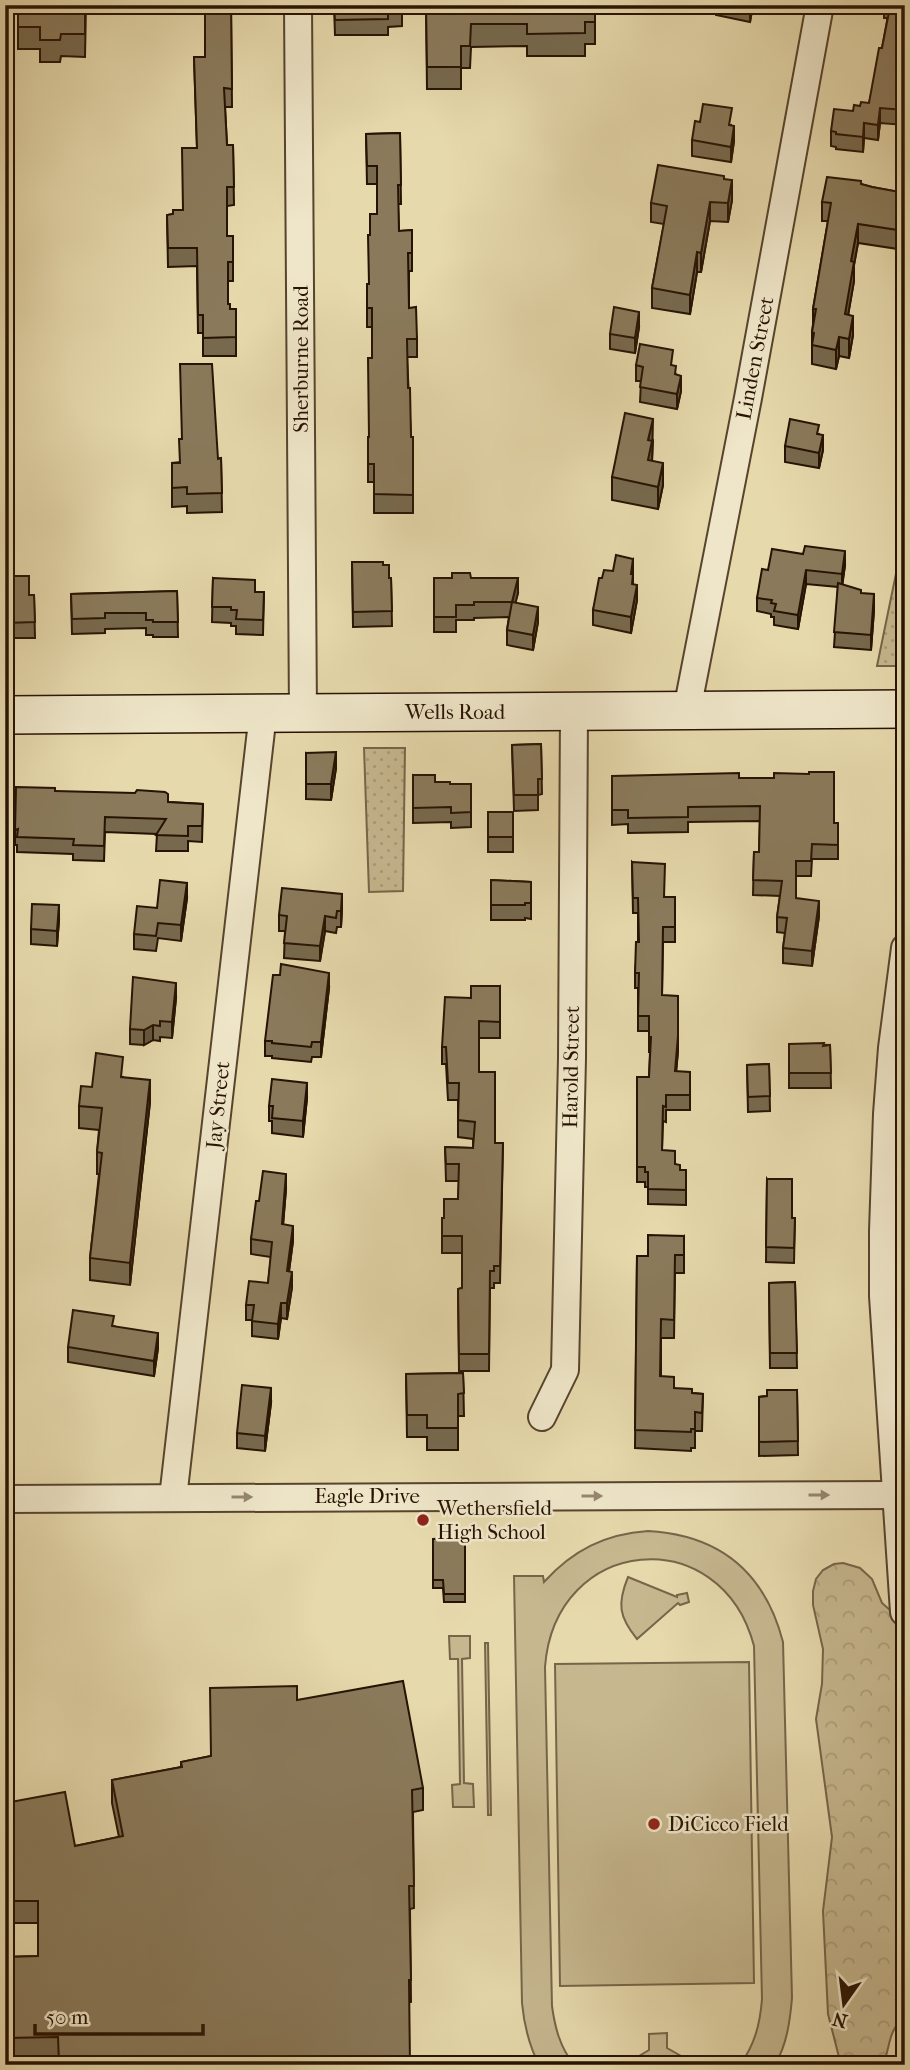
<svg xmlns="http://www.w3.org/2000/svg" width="910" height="2070" viewBox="0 0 910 2070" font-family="'IM FELL French Canon',serif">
	<defs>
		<pattern id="grass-dots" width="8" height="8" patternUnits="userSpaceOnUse" patternTransform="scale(1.75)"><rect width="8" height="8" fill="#c6b78f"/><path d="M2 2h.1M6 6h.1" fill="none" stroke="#aa9c7a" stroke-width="1.8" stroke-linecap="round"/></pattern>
		<pattern id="forest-crowns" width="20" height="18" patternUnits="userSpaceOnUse" patternTransform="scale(1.75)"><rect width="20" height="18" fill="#c6b78f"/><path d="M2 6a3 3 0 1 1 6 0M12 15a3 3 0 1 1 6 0" fill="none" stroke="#aa9c7a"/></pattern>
	</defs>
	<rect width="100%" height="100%" fill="#e6d9ac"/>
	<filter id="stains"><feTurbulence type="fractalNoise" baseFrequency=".00286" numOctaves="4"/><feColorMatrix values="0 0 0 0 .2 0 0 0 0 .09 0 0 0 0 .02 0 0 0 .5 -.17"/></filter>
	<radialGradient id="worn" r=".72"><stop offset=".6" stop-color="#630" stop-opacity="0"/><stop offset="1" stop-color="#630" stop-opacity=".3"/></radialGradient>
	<g fill="url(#grass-dots)" stroke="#766549" stroke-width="2">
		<polygon points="905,530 905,666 877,666"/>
		<polygon points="364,748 405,748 403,891 369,892"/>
	</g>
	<path fill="url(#forest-crowns)" stroke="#766549" stroke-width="2" d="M843 1563 860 1568 872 1579 882 1603 900 1619 902 1634 905 1637V2016C887 2032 891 2045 883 2065H841L828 2014 823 1911 832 1837 816 1719 822 1684 823 1649 813 1605V1591L816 1579 823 1570 834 1564Z"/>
	<g fill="#c6b78f" stroke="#766549" stroke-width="2">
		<path d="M648 1531C720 1535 765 1573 783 1642L792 1998C790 2021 787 2044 775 2065H740C755 2044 760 2024 762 1999L754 1646C721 1520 555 1535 545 1667L552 2006C555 2028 560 2047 574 2065H539C529 2045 524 2025 522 2003L514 1576H543L544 1582C573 1550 605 1534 648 1531Z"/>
		<path d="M628 1577 677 1597V1595L687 1593 689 1602 680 1605 678 1603 637 1639C619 1617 617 1604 628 1577Z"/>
		<polygon points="449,1636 470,1636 470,1658 462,1659 464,1783 473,1784 474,1807 453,1807 452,1785 460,1784 458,1659 450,1659"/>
		<polygon points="485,1643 488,1643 491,1815 488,1815"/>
		<polygon points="749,1662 754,1983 560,1986 555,1664"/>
		<polygon points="667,2033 667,2048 697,2065 624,2065 649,2050 649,2034"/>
	</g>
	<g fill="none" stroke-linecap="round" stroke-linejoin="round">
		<defs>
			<g id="minor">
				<polyline points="298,5 303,713"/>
				<polyline points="687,710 748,398 820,5"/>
				<polyline points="542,1417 565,1370 572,1058 574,711"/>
				<polyline points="173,1498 263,713"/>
				<polyline points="5,1499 897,1495"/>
				<polyline points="904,1612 883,1296 883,1231 887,1114 892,1048 905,948"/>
			</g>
			<polyline id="secondary" points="5,715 905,709"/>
		</defs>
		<use href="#minor" stroke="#57442d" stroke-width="30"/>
		<use href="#secondary" stroke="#271303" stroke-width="40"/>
		<use href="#minor" stroke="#efe6c9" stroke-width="26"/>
		<use href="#secondary" stroke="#efe6c9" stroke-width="37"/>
	</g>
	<g fill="#77694e" stroke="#271303" stroke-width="2">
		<polygon points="18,5 86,5 85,57 61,56 60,62 40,62 40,49 18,49"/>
		<polygon points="196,5 231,5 232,107 225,107 227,145 233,145 234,205 227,206 227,236 233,236 233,281 228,281 228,304 230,309 236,309 236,356 203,356 203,333 198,333 197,266 168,267 167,215 173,214 183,210 197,148 194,57 205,57 205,8 196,7"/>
		<polygon points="334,5 402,5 402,26 388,27 388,35 335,35"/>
		<polygon points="426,5 595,5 595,44 585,44 585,56 527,56 527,46 471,47 470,68 461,68 461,89 427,89"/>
		<polygon points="716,5 753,5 750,22 716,15"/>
		<polygon points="884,5 905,5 905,125 880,123 878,140 864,138 863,152 836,149 836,147 831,146 831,131 860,106 869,103 882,48 887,21 887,18 884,18"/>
		<polygon points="731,125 734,141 731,162 692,156 692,140"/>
		<polygon points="400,133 401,204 398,204 399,231 412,230 412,271 409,271 409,308 417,339 417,357 407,357 411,437 413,437 413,513 374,513 374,482 368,482 368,437 369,437 372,358 372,327 367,327 367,284 369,284 377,214 377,184 367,184 366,134"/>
		<polygon points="724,179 732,200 728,222 710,221 701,272 697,272 690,314 652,308 652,288 664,224 651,222 651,203"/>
		<polygon points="861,184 872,187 905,193 898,249 858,243 854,265 854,281 848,315 853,335 849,358 839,356 836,369 812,364 812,332 813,324 813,309 828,221 822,221 822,202"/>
		<polygon points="639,327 635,353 610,349 610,334"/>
		<polygon points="636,365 673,366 681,391 677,409 640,402 641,381 636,381"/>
		<polygon points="819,434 823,450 819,468 785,462 785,446"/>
		<polygon points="653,441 652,461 663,485 658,509 612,500 612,477"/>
		<polygon points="221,458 222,512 187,513 187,506 172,507 172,463"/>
		<polygon points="633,559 633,584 637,600 631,633 593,625 593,610 602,578"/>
		<polygon points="352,562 383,565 389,578 391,578 392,626 353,627"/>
		<polygon points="845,565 842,585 861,593 874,610 871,650 834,647 838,587 806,584 798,629 774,625 774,617 771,617 771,614 757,611 757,598 768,570"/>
		<polygon points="5,576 29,595 34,595 35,638 5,638"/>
		<polygon points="213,578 255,592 264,592 263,635 236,634 236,626 231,626 231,623 212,622"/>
		<polygon points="434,578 471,578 518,593 515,603 538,622 533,650 507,645 507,630 509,617 474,618 474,620 456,620 456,632 434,632"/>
		<polygon points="177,591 178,637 153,637 153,635 146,635 146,628 105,629 105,633 72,634 71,594"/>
		<polygon points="541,744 542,794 538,795 538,810 514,811 512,745"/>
		<polygon points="306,753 336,768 331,800 306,799"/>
		<polygon points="413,775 435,782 450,784 471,784 471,827 451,828 451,822 413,823"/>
		<polygon points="612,776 739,778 834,823 838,823 838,859 812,859 811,876 796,876 796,898 819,916 812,966 783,963 783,948 785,933 777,932 777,917 780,896 753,895 754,852 759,852 760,821 688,822 688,832 628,833 628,824 612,825"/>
		<polygon points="55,791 168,802 203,804 202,842 188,841 188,851 156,851 157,834 105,832 104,861 73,860 73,854 17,852 17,845 15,845 15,830"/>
		<rect x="488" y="812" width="25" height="40"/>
		<polygon points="632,862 665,897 675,897 675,942 663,942 662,995 678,1051 676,1071 690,1087 690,1110 666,1110 666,1122 663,1121 662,1150 680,1170 686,1170 686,1205 648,1204 648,1187 645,1187 645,1182 637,1182 637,1077 649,1077 650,1052 649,1052 649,1031 638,1031 638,988 635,988 635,973 638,942 638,913 633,913"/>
		<polygon points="491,880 531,882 531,919 525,918 525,920 491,920"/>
		<polygon points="187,898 181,941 158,938 156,951 134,949 134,934 157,908"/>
		<polygon points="342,910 341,927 337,927 336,933 325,931 320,961 284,958 285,931 279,931 279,915"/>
		<polygon points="59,920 57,946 31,944 31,929"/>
		<polygon points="500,986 500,1038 479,1038 479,1072 495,1143 503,1143 500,1283 494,1283 494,1288 490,1288 489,1371 459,1371 458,1289 462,1288 462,1253 442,1253 442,1235 444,1218 458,1199 459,1181 446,1181 445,1147 473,1148 473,1139 458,1137 458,1100 448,1100 446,1064 442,1064 442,1047 471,998"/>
		<polygon points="329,988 321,1057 312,1057 311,1062 272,1058 272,1056 265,1056 265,1041"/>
		<polygon points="176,998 172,1038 160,1037 160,1041 153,1040 144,1045 130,1044 130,1029"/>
		<polygon points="789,1044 830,1045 831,1088 789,1088"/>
		<polygon points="769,1064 770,1111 748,1112 747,1065"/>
		<polygon points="123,1077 150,1102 130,1285 90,1280 90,1258 99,1174 97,1174 97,1152 99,1130 79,1128 79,1106 92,1087"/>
		<polygon points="307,1098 303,1137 272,1133 272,1121 269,1121 269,1106"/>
		<polygon points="767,1179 792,1218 795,1218 794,1263 766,1262"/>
		<polygon points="286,1189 283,1224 293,1241 289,1271 292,1287 287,1319 281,1318 278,1339 252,1336 252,1320 246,1320 246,1305 268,1283 271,1257 251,1254 251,1239 259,1201"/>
		<polygon points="684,1236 684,1273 675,1273 674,1338 661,1338 661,1376 674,1388 692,1393 703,1394 702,1431 695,1431 695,1448 691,1448 691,1451 635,1448 637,1256 648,1256"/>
		<polygon points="795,1282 797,1368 770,1368 769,1283"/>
		<polygon points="114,1326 158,1348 154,1376 68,1362 68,1347"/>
		<polygon points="463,1373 464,1416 458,1416 458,1450 427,1450 427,1437 407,1437 406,1374"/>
		<polygon points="797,1390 798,1455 759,1456 759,1397 767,1396"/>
		<polygon points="271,1403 265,1451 237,1448 237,1433"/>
		<polygon points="465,1538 465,1602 444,1602 443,1588 433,1588 433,1539"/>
		<polygon points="297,1700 423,1788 423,1810 413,1812 414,1908 410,1909 411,2002 58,2063 58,2059 5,2060 5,1957 38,1956 38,1923 5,1923 5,1803 75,1846 119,1837 112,1803 112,1780 181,1767 181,1762 211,1756"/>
	</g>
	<g fill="#615540" stroke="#271303" stroke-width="2">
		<polygon points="750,5 753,5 750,22"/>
		<polygon points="880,108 880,123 878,140 878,125"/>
		<polygon points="864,123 864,138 863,152 863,137"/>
		<polygon points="734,126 734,141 731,162 731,147"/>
		<polygon points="732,180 732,200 728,222 728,203"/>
		<polygon points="905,197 905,216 898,249 898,230"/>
		<polygon points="710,202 710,221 701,272 701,253"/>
		<polygon points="858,224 858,243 854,265 854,281 845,333 845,314 851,261"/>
		<polygon points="697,252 697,272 690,314 690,295"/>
		<polygon points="639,312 639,327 635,353 635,338"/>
		<polygon points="853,316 853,335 849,358 849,339"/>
		<polygon points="839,337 839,356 836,369 836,350"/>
		<polygon points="681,376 681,391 677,409 677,394"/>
		<polygon points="653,419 652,463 648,482 648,440"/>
		<polygon points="823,435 823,450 819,468 819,453"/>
		<polygon points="663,463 663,485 658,509 658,487"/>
		<polygon points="845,551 845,565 842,588 842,574"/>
		<polygon points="633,559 633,589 632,599 631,574"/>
		<polygon points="806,570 806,584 798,629 798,615"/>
		<polygon points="518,578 518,593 512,617 512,602"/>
		<polygon points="637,585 637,600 631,633 631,617"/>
		<polygon points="874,594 874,610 871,650 871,635"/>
		<polygon points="538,607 538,622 533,650 533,635"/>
		<polygon points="336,752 336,768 331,800 331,784"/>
		<polygon points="187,883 187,898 181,941 181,925"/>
		<polygon points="342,894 342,910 341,927 341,911"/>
		<polygon points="819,901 819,916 812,966 812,951"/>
		<polygon points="59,905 59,920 57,946 57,931"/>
		<polygon points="325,916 325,931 320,961 320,946"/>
		<polygon points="329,973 329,988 321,1057 321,1042"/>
		<polygon points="176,983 176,998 172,1038 172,1022"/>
		<polygon points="153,1025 153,1040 144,1045 144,1030"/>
		<polygon points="678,1036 678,1051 675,1086 675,1071"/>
		<polygon points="150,1080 150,1102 130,1285 130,1263"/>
		<polygon points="307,1083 307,1098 303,1137 303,1121"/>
		<polygon points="286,1174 286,1189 282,1239 282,1224"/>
		<polygon points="293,1226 293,1241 287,1286 287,1271"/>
		<polygon points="292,1272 292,1287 287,1319 287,1303"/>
		<polygon points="281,1303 281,1318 278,1339 278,1324"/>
		<polygon points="158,1333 158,1348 154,1376 154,1361"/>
		<polygon points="271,1388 271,1403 265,1451 265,1436"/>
	</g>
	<g fill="#8a7a5b" stroke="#271303" stroke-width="2">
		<polygon points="18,5 85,5 85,34 61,34 60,40 40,40 40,27 18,27"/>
		<polygon points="205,5 231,5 232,89 224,88 227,145 233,145 234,187 227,187 227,236 233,236 233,262 228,262 228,304 230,304 230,309 236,309 236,337 203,338 203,315 198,315 197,248 168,248 167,215 173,214 173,210 183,210 182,148 197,148 194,57 205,57"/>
		<polygon points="334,5 402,5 402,11 388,12 388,19 335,20"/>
		<polygon points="426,5 595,5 595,22 585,22 585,33 527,34 527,24 471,24 470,46 461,46 461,67 427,67"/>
		<polygon points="887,5 905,5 905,110 880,108 878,125 864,123 863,137 836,134 836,132 831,131 834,109 853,111 854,105 860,106 861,102 869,103 879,48 882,48 890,7 887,6"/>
		<polygon points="703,104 732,108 729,125 734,126 731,147 692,140 695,121 700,122"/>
		<polygon points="400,133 401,185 398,185 399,231 412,230 412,253 408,253 409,308 416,307 417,339 407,339 408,388 410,388 411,437 413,437 413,495 374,494 374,464 368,464 368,437 369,437 368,358 372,358 372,308 367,308 367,284 369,284 368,235 370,235 370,214 377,214 377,166 367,166 366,134"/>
		<polygon points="658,165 724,176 724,179 732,180 728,203 710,202 701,253 697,252 690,295 652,288 667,206 651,203"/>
		<polygon points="827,177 861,181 861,184 872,187 905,193 898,230 858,224 851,261 854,262 845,314 853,316 849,339 839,337 836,350 812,345 814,333 812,332 816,309 813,309 831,203 822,202"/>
		<polygon points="614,307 639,312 635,338 610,334"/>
		<polygon points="640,344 673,350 671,365 676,366 675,374 681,376 677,394 640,387 643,367 636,365"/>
		<polygon points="180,364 212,364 218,459 221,458 222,493 187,494 187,487 172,488 172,463 180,463 179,439 182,439"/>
		<polygon points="625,413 653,419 648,440 652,441 648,460 663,463 658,487 612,477"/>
		<polygon points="790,419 819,425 817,434 823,435 819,453 785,446"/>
		<polygon points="805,546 845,551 842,574 806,570 798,615 774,611 776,604 771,603 772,600 757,598 762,569 768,570 772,549 803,554"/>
		<polygon points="616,555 633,559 631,574 633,574 632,584 637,585 631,617 593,610 599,578 602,578 604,570 613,571"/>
		<polygon points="352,562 383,562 383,565 389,565 389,578 391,578 392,611 353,612"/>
		<polygon points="452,573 470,573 471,578 518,578 512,602 538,607 533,635 507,630 512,602 474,602 474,605 456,605 456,617 434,617 434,578 452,578"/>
		<polygon points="5,576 29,576 29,595 34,595 35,622 5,623"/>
		<polygon points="213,578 255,580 255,592 264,592 263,620 236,619 237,610 231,610 231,607 212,607"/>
		<polygon points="838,583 861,590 861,593 874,594 871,635 834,632"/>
		<polygon points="177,591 178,622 153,622 153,620 146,620 146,613 105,613 105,618 72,619 71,594"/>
		<polygon points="541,744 542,779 538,779 538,795 514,795 512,745"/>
		<polygon points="336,752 331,784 306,784 306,753"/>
		<polygon points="809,772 834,772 834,823 838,823 838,845 812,844 811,861 796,861 796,898 819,901 812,951 783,948 787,918 777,917 782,881 753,880 754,852 759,852 760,806 688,807 688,817 628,818 628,810 612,810 612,776 739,773 739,778 774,778 774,773 809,774"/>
		<polygon points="413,775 435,775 435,782 450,782 450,784 471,784 471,812 451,813 451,807 413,808"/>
		<polygon points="16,787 55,788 55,791 135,793 137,790 165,792 168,794 168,802 203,804 202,826 188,826 188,836 156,835 166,819 105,817 104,846 73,845 74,839 17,837 18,829 15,830"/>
		<rect x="488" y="812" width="25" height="25"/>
		<polygon points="632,862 665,864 664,897 675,897 675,927 663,927 662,995 678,996 678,1036 675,1071 690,1072 690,1095 666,1095 666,1107 663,1106 662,1150 675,1151 675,1164 680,1165 680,1170 686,1170 686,1190 648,1189 648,1172 645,1172 645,1167 637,1167 637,1077 649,1077 651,1037 649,1037 649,1016 638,1016 639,973 635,973 636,942 639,942 638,898 633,898"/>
		<polygon points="160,880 187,883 181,925 158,923 156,936 134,934 137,906 157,908"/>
		<polygon points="491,880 531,882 531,903 525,903 525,905 491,905"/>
		<polygon points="282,888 342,894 341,911 337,911 336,918 325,916 320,946 284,943 287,916 279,915"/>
		<polygon points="32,904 59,905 57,931 31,929"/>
		<polygon points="281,964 329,973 321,1042 312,1042 311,1047 272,1043 272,1041 265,1041 273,975 280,975"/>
		<polygon points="133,977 176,983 172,1022 160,1021 160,1026 153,1025 144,1030 130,1029"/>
		<polygon points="471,986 500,986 500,1022 479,1021 479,1072 495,1072 495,1143 503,1143 500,1266 494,1266 494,1271 490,1271 489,1354 459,1354 458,1289 462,1288 462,1236 442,1236 442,1218 444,1218 444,1199 458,1199 459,1164 446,1164 445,1147 473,1148 475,1122 458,1120 459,1083 448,1083 446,1047 442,1047 445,997 471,998"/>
		<polygon points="824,1043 823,1046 830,1045 831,1073 789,1073 789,1044"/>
		<polygon points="96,1053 123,1057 121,1077 150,1080 130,1263 90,1258 102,1153 97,1152 102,1108 79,1106 81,1086 92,1087"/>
		<polygon points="769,1064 770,1096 748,1097 747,1065"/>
		<polygon points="272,1079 307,1083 303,1121 272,1118 273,1106 269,1106"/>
		<polygon points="263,1171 286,1174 282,1224 293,1226 287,1271 292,1272 287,1303 281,1303 278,1324 252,1321 254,1305 246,1305 249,1281 268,1283 272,1242 251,1239 256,1201 259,1201"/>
		<polygon points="767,1179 792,1179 792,1218 795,1218 794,1248 766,1247"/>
		<polygon points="648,1235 684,1236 684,1255 675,1255 674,1320 661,1319 660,1376 674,1377 674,1388 692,1389 692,1393 703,1394 702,1413 695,1412 695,1429 691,1429 691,1432 635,1430 637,1256 648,1256"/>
		<polygon points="795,1282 797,1353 770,1353 769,1283"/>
		<polygon points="73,1310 114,1316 112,1326 158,1333 154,1361 68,1347"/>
		<polygon points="463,1373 464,1393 458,1394 458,1428 427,1428 427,1415 407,1415 406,1374"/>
		<polygon points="242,1385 271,1388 265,1436 237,1433"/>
		<polygon points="767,1390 797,1390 798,1441 759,1442 759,1397 767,1396"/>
		<polygon points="465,1538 465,1594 444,1594 443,1580 433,1580 433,1539"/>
		<polygon points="403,1681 423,1788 412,1790 414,1886 409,1886 411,1980 409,1980 410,2065 56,2065 59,2063 58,2037 5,2038 5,1957 38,1956 38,1901 5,1901 5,1803 65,1792 75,1846 123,1836 112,1780 182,1767 181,1762 211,1756 210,1688 297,1686 297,1700"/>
	</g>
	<defs><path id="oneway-solid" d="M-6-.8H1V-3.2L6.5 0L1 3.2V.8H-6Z" transform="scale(1.75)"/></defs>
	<g fill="#958770">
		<use href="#oneway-solid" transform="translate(819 1495)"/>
		<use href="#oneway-solid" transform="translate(592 1496)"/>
		<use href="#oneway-solid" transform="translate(242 1497)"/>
	</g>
	<g fill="#8f2418" stroke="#efe6c9" stroke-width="2.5">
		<circle cx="423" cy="1520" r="7"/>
		<circle cx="654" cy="1824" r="7"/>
	</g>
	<g text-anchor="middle" stroke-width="5" stroke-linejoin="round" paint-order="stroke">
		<g font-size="21" fill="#271303" stroke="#efe6c9">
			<text transform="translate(755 358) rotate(-79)" y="7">Linden Street</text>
			<text transform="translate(301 359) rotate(-90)" y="7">Sherburne Road</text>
			<text x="455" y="719">Wells Road</text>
			<text transform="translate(571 1067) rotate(-89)" y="7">Harold Street</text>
			<text transform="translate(218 1105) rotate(-84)" y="7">Jay Street</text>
			<text x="367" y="1503">Eagle Drive</text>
		</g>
		<g font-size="21" fill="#271303" stroke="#efe6c9" text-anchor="start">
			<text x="437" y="1515">Wethersfield<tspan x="437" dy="24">High School</tspan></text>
			<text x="668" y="1831">DiCicco Field</text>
		</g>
	</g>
	<rect width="910" height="2070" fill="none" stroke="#e6d9ac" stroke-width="28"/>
	<rect x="7" y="7" width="896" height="2056" fill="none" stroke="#271303" stroke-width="3.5"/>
	<rect x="14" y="14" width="882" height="2042" fill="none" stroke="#271303" stroke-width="2"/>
	<g transform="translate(844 2004) rotate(194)" stroke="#efe6c9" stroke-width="5" paint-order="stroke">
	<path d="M0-5L12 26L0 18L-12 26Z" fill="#271303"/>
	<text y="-10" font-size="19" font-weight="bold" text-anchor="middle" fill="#271303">N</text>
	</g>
	<path d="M35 2024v10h168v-10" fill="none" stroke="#271303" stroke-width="3.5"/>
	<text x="46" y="2024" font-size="21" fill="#271303" stroke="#efe6c9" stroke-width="5" paint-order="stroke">50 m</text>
	<rect width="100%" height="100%" filter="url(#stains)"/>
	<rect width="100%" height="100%" fill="url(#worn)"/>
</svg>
